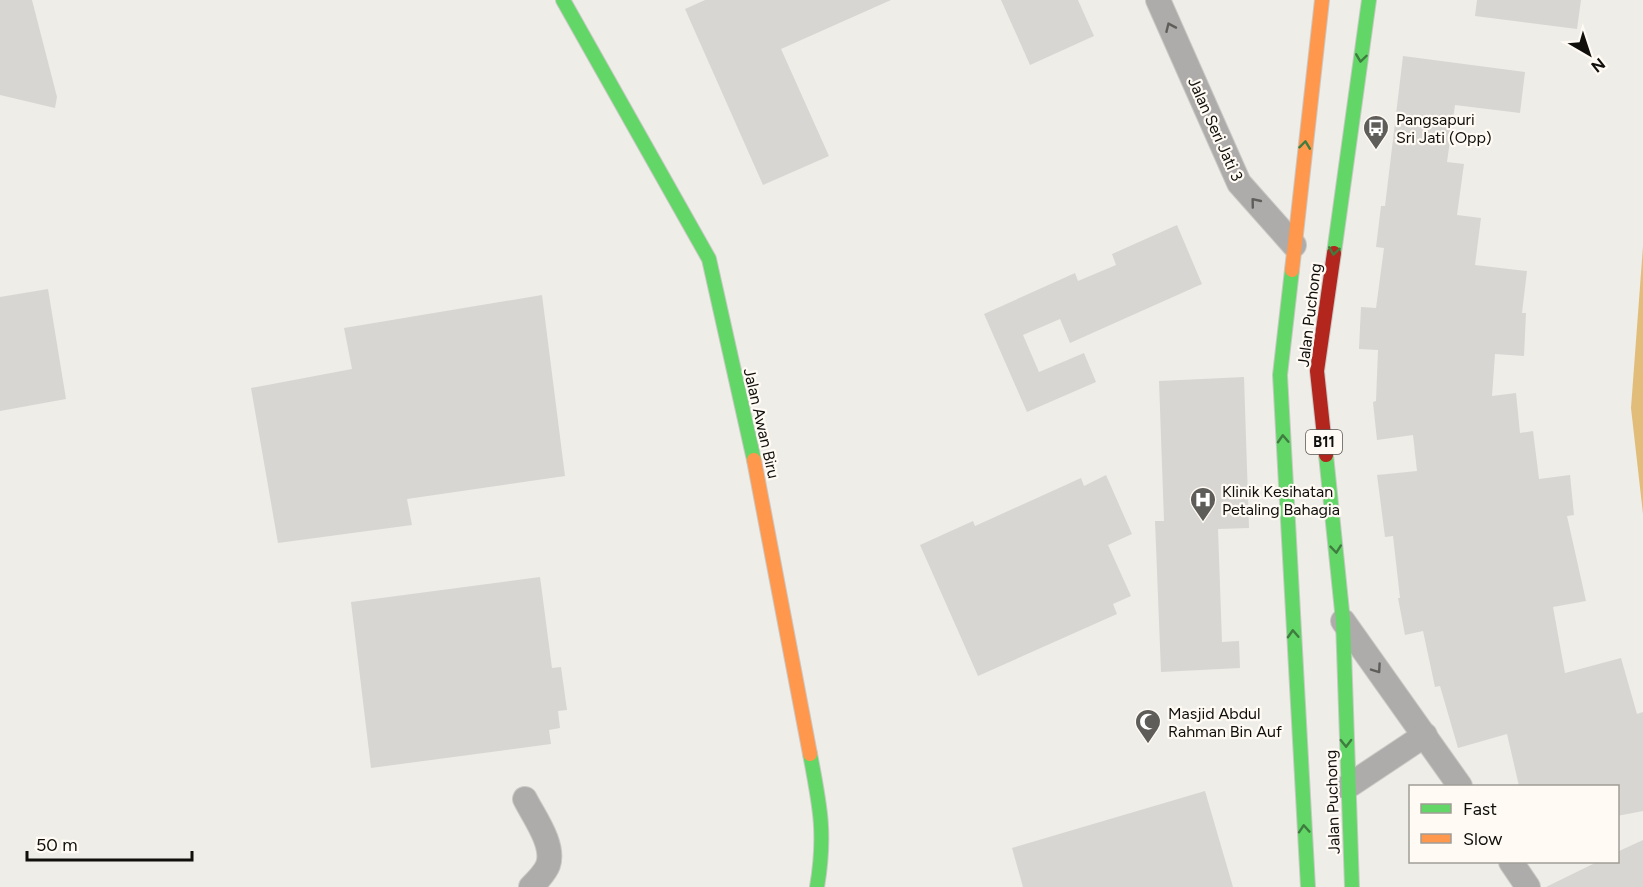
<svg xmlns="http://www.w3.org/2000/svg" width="1643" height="887" viewBox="0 0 1643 887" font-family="Figtree,sans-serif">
	<rect width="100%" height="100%" fill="#efede8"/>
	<polygon fill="#e1bd79" points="1643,246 1643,514 1631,408"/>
	<g fill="#d8d6d2">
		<polygon points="0,0 32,0 57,97 55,108 0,95"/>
		<polygon points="705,0 891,0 781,49 829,156 763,185 685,9"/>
		<polygon points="1001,0 1078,0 1094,36 1030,65"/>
		<polygon points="1477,0 1581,0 1577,29 1475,16"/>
		<polygon points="1403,56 1525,72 1520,113 1455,105 1447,162 1464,164 1457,215 1481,218 1475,265 1527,271 1522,313 1526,313 1524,356 1495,354 1492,396 1516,393 1520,433 1533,431 1539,479 1570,475 1574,515 1567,516 1586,601 1553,607 1565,673 1621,658 1637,714 1643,712 1643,811 1617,816 1617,786 1519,786 1507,734 1458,748 1440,686 1435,687 1423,631 1405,635 1398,598 1400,598 1393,536 1385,537 1377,475 1417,471 1413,435 1377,440 1373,402 1376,401 1378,350 1359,349 1361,307 1376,308 1384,248 1376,247 1381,206 1385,206"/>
		<polygon points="1177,225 1202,284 1070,343 1060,319 1023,335 1039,372 1084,353 1096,382 1027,412 984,314 1075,273 1078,281 1116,265 1112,254"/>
		<polygon points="48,289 66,399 0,411 0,297"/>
		<polygon points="542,295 565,476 407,499 412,525 278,543 251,388 352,369 344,328"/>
		<polygon points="1244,377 1249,528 1218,529 1222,642 1239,641 1240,668 1161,672 1155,521 1164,521 1159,381"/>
		<polygon points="1106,475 1132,534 1108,545 1131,596 1113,604 1117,614 978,676 920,545 973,521 975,526 1081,478 1084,486"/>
		<polygon points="540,577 552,668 561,667 567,710 558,711 560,728 549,730 551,744 371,768 351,602"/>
		<polygon points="1205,791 1233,887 1023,887 1012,848"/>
		<polygon points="1643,840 1643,887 1546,887 1599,861 1617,861 1617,852"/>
	</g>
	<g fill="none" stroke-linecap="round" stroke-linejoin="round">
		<defs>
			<g id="street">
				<polyline points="1158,0 1239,183 1294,245"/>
				<polyline points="1343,621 1460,786"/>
				<polyline points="1347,787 1425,735"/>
				<path d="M525 799C534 817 555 845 548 865 545 873 537 881 531 887"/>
				<polyline points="1511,862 1528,887"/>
			</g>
			<g id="fast">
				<polyline points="563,0 709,259 754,460"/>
				<polyline points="1334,253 1369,0"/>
				<polyline points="1292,270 1280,375 1308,887"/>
				<polyline points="1326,455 1343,621 1352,887"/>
				<path d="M810 754C820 806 826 834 817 887"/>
			</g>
			<g id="slow">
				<polyline points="1292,270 1322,0"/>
				<polyline points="754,460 810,754"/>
			</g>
			<polyline id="jam" points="1326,455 1317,371 1334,253"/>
		</defs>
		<use href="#street" stroke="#cbc9c6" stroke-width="26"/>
		<use href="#fast" stroke="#cbc9c6" stroke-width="16"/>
		<use href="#slow" stroke="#cbc9c6" stroke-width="16"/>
		<use href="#jam" stroke="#cbc9c6" stroke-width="16"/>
		<use href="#street" stroke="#adacaa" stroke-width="24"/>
		<use href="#fast" stroke="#63d668" stroke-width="14"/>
		<use href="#slow" stroke="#ff974d" stroke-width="14"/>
		<use href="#jam" stroke="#b3261e" stroke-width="14"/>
	</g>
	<defs><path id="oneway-chevron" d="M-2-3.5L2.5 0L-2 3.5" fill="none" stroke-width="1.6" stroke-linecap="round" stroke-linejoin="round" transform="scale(1.5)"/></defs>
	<g stroke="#5f5e5b">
		<use href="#oneway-chevron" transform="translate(1170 27) rotate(-114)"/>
		<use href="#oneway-chevron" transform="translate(1255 202) rotate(-129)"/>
		<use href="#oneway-chevron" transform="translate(1377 669) rotate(55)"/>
	</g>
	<g stroke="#3e7c3f">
		<use href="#oneway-chevron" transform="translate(1361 58) rotate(98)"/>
		<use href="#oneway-chevron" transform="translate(1305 145) rotate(-83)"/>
		<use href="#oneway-chevron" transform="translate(1334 251) rotate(98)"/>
		<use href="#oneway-chevron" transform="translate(1283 439) rotate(-93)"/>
		<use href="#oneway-chevron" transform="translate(1336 549) rotate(84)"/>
		<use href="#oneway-chevron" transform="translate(1293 634) rotate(-93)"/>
		<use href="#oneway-chevron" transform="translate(1346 743) rotate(89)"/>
		<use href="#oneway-chevron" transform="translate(1304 829) rotate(-94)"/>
	</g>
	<defs>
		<symbol id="bus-pin" viewBox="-11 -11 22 30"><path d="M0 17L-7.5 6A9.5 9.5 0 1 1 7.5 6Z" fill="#5f5d59" stroke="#fffbf4"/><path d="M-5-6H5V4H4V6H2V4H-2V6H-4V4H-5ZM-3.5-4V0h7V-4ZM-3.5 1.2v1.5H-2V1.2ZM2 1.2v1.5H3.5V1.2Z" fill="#fff"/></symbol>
		<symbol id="hospital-pin" viewBox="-11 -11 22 30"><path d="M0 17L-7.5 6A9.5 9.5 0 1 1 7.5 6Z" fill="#5f5d59" stroke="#fffbf4"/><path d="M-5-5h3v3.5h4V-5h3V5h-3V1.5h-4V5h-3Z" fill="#fff"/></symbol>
		<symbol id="mosque-pin" viewBox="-11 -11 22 30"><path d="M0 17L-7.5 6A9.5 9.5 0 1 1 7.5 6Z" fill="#5f5d59" stroke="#fffbf4"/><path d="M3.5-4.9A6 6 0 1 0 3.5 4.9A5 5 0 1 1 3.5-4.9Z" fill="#fff"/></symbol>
	</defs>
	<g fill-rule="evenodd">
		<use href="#bus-pin" x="1361" y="113" width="30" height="40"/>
		<use href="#hospital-pin" x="1188" y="485" width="30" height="40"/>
		<use href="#mosque-pin" x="1133" y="707" width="30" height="40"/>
	</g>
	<g text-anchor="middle" stroke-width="4.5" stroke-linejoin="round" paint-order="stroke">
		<rect fill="#fffbf4" stroke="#585652" stroke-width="1.5" x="1306" y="430" width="36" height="24" rx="4.5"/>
		<g font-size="15" font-weight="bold" fill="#110f0c">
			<text x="1324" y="447">B11</text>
		</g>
		<g font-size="16" fill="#110f0c" stroke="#fffbf4" text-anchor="start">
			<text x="1396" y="125">Pangsapuri<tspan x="1396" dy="18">Sri Jati (Opp)</tspan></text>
			<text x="1222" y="497">Klinik Kesihatan<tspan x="1222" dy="18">Petaling Bahagia</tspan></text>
			<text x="1168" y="719">Masjid Abdul<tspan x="1168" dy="18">Rahman Bin Auf</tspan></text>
		</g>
		<g font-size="16" fill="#110f0c" stroke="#fffbf4">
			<text transform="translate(1216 129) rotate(66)" y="6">Jalan Seri Jati 3</text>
			<text transform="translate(1309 315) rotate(-83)" y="6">Jalan Puchong</text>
			<text transform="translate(762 423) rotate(77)" y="6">Jalan Awan Biru</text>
			<text transform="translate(1332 802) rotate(-92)" y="6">Jalan Puchong</text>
		</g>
	</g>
	<rect x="1409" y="785" width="210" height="78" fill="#fffbf4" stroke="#a09d97" stroke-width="1.5"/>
	<rect x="1421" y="804" width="30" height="9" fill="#63d668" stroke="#a09d97" stroke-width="1.5"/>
	<text x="1463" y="815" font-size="18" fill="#110f0c">Fast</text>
	<rect x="1421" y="834" width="30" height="9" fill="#ff974d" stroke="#a09d97" stroke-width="1.5"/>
	<text x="1463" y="845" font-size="18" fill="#110f0c">Slow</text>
	<g transform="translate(1589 54) rotate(141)" stroke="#fffbf4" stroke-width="4.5" paint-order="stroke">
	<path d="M0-4.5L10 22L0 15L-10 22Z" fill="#110f0c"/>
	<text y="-9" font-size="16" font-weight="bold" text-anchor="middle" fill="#110f0c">N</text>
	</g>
	<path d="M27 851v9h165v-9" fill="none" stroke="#110f0c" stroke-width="3"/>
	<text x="36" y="851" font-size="18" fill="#110f0c" stroke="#fffbf4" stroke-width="4.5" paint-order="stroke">50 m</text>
</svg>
